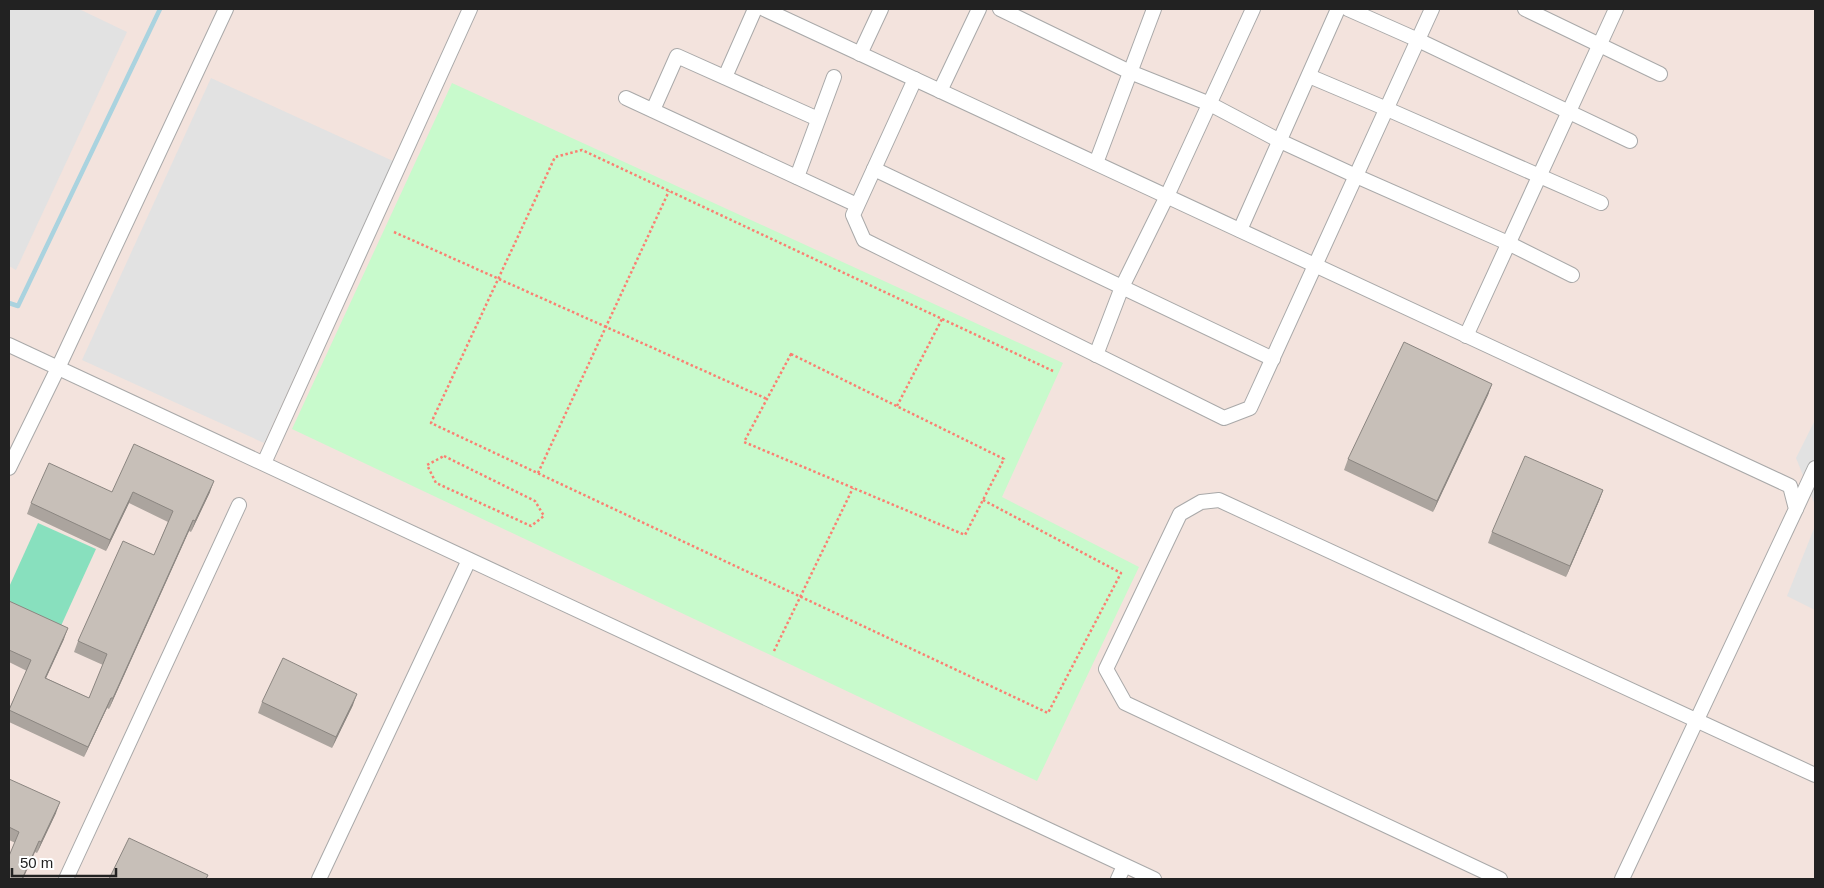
<svg xmlns="http://www.w3.org/2000/svg" width="1824" height="888" viewBox="0 0 1824 888" font-family="Helvetica,sans-serif">
	<rect width="100%" height="100%" fill="#f2efe9"/>
	<rect fill="#f3e3dd" x="9" y="9" width="1806" height="870"/>
	<polygon fill="#c8facc" points="452,83 1063,363 1002,497 1139,567 1037,781 292,429"/>
	<polygon fill="#88e0be" points="38,523 96,549 60,628 9,605 9,587"/>
	<g fill="#e2e2e2">
		<polygon points="9,9 79,9 127,32 16,270 9,266"/>
		<polygon points="211,78 393,161 264,443 82,360"/>
		<polygon points="1815,420 1815,505 1796,458"/>
		<polygon points="1815,526 1815,610 1787,596"/>
	</g>
	<g fill="none" stroke-linecap="round" stroke-linejoin="round">
		<polyline stroke="#aad3df" stroke-width="4.5" points="9,303 18,306 160,9"/>
		<defs>
			<g id="minor">
				<polyline points="764,9 1790,486 1796,509 1622,879"/>
				<polyline points="1000,9 1130,72 1210,104 1280,141 1356,176 1508,243 1572,275"/>
				<polyline points="1348,9 1418,40 1630,141"/>
				<polyline points="1525,9 1660,74"/>
				<polyline points="860,54 881,9"/>
				<polyline points="1309,76 1387,109 1601,203"/>
				<polyline points="725,77 755,9"/>
				<polyline points="915,79 853,215 864,240 1224,418 1250,408 1432,9"/>
				<polyline points="940,91 979,9"/>
				<polyline points="626,98 857,205"/>
				<polyline points="653,110 677,56 818,119"/>
				<polyline points="1096,163 1154,9"/>
				<polyline points="874,169 1273,359"/>
				<polyline points="797,177 834,77"/>
				<polyline points="1240,230 1338,9"/>
				<polyline points="1466,336 1616,9"/>
				<polyline points="9,345 1154,879"/>
				<polyline points="1096,355 1122,287 1167,196 1253,9"/>
				<polyline points="264,463 470,9"/>
				<polyline points="9,468 58,368 226,9"/>
				<polyline points="1796,509 1815,468"/>
				<polyline points="66,879 239,505"/>
				<polyline points="319,879 469,560"/>
				<polyline points="1118,879 1124,866"/>
				<polyline points="1500,879 1125,703 1106,669 1180,514 1201,502 1219,500 1815,775"/>
			</g>
		</defs>
		<use href="#minor" stroke="#a9a9a9" stroke-width="16"/>
		<g stroke="#fa8072" stroke-width="2.5" stroke-dasharray="2.5 2.5" stroke-linecap="butt">
			<polyline points="394,232 767,399"/>
			<polygon points="791,354 1004,459 965,535 744,442"/>
			<polyline points="897,406 942,319"/>
			<polygon points="444,456 535,501 544,516 531,526 436,483 427,465"/>
			<polyline points="538,473 669,191"/>
			<polyline points="983,500 1121,573 1048,713 431,423 555,157 582,150 1053,371"/>
			<polyline points="774,651 853,488"/>
		</g>
		<use href="#minor" stroke="#fff" stroke-width="14"/>
	</g>
	<g fill="#aba49e">
		<polygon points="1492,384 1488,395 1433,512 1344,470 1348,459"/>
		<polygon points="1603,490 1599,501 1566,577 1488,543 1492,532"/>
		<polygon points="112,492 210,492 191,532 189,531 109,709 107,708 84,757 9,722 9,709 27,671 9,662 9,601 64,639 46,678 89,698 103,665 74,652 78,641 154,555 168,522 129,503 106,551 27,514 31,503"/>
		<polygon points="262,702 353,705 332,748 258,713"/>
		<polygon points="9,779 56,813 37,853 9,840"/>
	</g>
	<g fill="#8b8681">
		<polygon points="1492,384 1488,395 1433,512 1437,501"/>
		<polygon points="214,481 210,492 191,532 195,521"/>
		<polygon points="1603,490 1599,501 1566,577 1570,566"/>
		<polygon points="133,492 129,503 106,551 110,540"/>
		<polygon points="193,520 189,531 109,709 113,698"/>
		<polygon points="68,628 64,639 41,689 45,678"/>
		<polygon points="357,694 353,705 332,748 336,737"/>
		<polygon points="111,698 107,708 84,757 88,747"/>
		<polygon points="60,802 56,813 37,853 41,842"/>
		<polygon points="39,841 35,852 23,879 22,879"/>
	</g>
	<g fill="#c7bfb8" stroke="#8b8681">
		<polygon points="1404,342 1492,384 1437,501 1348,459"/>
		<polygon points="134,444 214,481 195,521 193,520 113,698 111,698 88,747 9,710 31,660 9,650 9,601 68,628 45,678 89,698 107,654 78,641 123,541 154,555 173,511 133,492 110,540 31,503 49,463 112,492"/>
		<polygon points="1525,456 1603,490 1570,566 1492,532"/>
		<polygon points="283,658 357,694 336,737 262,702"/>
		<polygon points="9,779 60,802 41,842 39,841 22,879 9,879 9,856 19,832 9,827"/>
		<polygon points="129,838 208,875 206,879 109,879"/>
	</g>
	<rect width="1824" height="888" fill="none" stroke="#222222" stroke-width="20"/>
	<path d="M12 868v8h104v-8" fill="none" stroke="#222222" stroke-width="2.5"/>
	<text x="20" y="868" font-size="15" fill="#222222" stroke="#ffffff" stroke-width="4" paint-order="stroke">50 m</text>
</svg>
